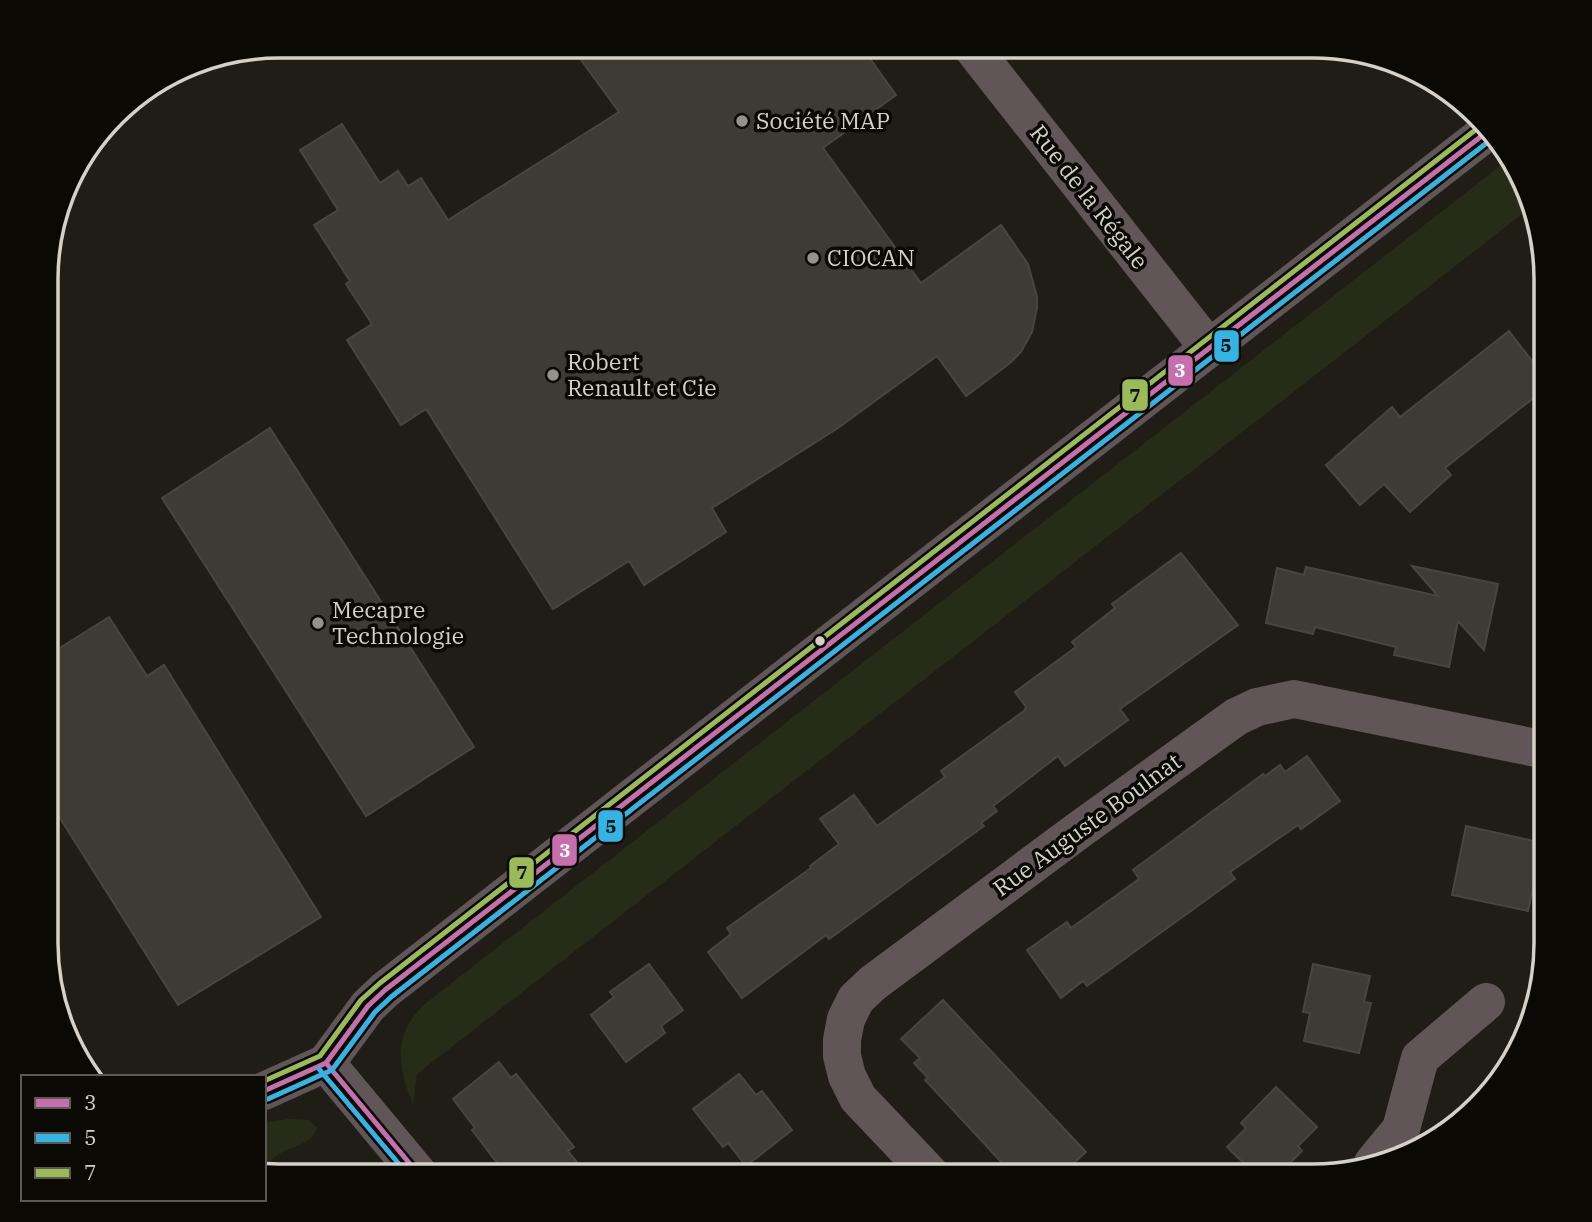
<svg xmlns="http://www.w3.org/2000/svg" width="1592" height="1222" viewBox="0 0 1592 1222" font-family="'IBM Plex Serif',serif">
	<rect width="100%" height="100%" fill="#201d16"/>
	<g fill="#262c18">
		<path d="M1509 159 1523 176 1530 208 417 1074 413 1105C397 1065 392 1034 426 1003Z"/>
		<path d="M288 1119 309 1120 317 1128C311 1146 289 1146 276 1156 271 1159 268 1164 264 1168V1123Z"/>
	</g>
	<g fill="#3e3b34" stroke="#48453e" stroke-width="2">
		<polygon points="571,46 861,46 896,95 823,148 921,283 1001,225 1028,264 1037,297 1037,308 1032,332 1021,352 1010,363 966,396 937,356 838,428 712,508 726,532 644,585 629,561 553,609 426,409 401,425 347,340 372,324 346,284 350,281 314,225 338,210 300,150 342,124 380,183 398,171 408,186 421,178 448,220 619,112"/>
		<polygon points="1509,331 1546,379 1546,388 1445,468 1451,475 1410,512 1384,484 1360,505 1326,465 1392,407 1400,417"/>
		<polygon points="270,428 474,747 366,816 162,498"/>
		<polygon points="1181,553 1238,625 1120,709 1128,720 1065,766 1058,756 993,806 997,811 981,823 984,826 829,939 826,935 742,998 708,952 731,934 727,928 811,868 810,866 839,844 820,819 854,795 877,826 945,777 941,771 1024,711 1026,707 1015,692 1076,647 1072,642 1115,608 1112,604"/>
		<polygon points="1412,566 1498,584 1484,650 1458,621 1449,667 1394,655 1396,647 1315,627 1313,634 1266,623 1277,568 1304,575 1306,567 1438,596"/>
		<polygon points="109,617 147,676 164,665 321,917 178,1005 46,796 47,656"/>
		<polygon points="1307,756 1340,801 1301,829 1298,825 1230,872 1235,879 1087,986 1083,981 1061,998 1027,950 1067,922 1071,928 1139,879 1133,870 1263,774 1265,776 1280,765 1285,772"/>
		<polygon points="1466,826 1543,843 1528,911 1452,895"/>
		<polygon points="649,964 683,1010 661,1026 665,1033 626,1062 591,1015 614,997 610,992"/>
		<polygon points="1313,964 1370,976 1364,1002 1371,1003 1359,1053 1304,1041 1310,1013 1303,1012"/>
		<polygon points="943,1000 1086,1152 1060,1176 1020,1176 1007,1163 1004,1165 925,1080 928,1078 914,1063 920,1058 901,1039"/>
		<polygon points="499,1062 511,1078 516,1074 574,1147 568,1151 588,1176 507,1176 472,1130 475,1128 453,1099"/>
		<polygon points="739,1074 756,1095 762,1091 792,1130 746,1166 728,1143 723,1147 693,1109"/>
		<polygon points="1276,1087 1317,1127 1298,1146 1302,1151 1277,1176 1257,1176 1227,1147 1246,1128 1241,1123"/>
	</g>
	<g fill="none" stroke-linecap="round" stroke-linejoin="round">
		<g stroke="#605557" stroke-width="38">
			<polyline points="971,46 1208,347"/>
			<polyline points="326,1063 420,1176"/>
			<polyline points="1373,1163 1401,1129 1420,1058 1486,1002"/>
			<polyline points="932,1176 858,1098 847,1076 842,1056 842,1040 846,1019 856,999 873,983 1079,830 1236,717 1257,707 1294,699 1546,750"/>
		</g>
		<polyline stroke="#605557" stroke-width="38" points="264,1091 326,1063 368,1006 385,990 1488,131"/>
		<defs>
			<g id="bus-1">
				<polyline points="326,1063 420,1176"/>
				<polyline points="264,1091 326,1063 368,1006 385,990 1488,131"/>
			</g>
			<g id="bus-2">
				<polyline points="319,1069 409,1176"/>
				<polyline points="268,1099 332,1070 375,1012 391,997 1493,138"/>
			</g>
			<polyline id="bus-3" points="264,1081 320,1056 361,1000 380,983 1483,124"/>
		</defs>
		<use href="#bus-1" stroke="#0b0904" stroke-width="10"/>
		<use href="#bus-2" stroke="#0b0904" stroke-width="10"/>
		<use href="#bus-3" stroke="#0b0904" stroke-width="10"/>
		<use href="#bus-1" stroke="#c76fae" stroke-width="5"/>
		<use href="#bus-2" stroke="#34b4e4" stroke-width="5"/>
		<use href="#bus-3" stroke="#9bbb59" stroke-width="5"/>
	</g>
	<g fill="#96928a" stroke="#0b0904" stroke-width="2.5">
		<circle cx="742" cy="121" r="7"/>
		<circle cx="813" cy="258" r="7"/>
		<circle cx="553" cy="375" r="7"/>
		<circle cx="318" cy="623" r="7"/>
	</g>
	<circle fill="#d5d1c9" stroke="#0b0904" stroke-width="2.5" cx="820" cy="641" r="6"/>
	<g text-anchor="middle" stroke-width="7" stroke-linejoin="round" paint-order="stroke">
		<g font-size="23" fill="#d5d1c9" stroke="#0b0904" text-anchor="start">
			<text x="756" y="129">Société MAP</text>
			<text x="827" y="266">CIOCAN</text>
			<text x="567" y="370">Robert<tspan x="567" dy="26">Renault et Cie</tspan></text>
			<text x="332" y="618">Mecapre<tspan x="332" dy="26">Technologie</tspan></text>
		</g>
		<g font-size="23" fill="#d5d1c9" stroke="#0b0904">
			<text transform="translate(1089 197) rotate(52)" y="8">Rue de la Régale</text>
			<text transform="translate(1087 825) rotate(-36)" y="8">Rue Auguste Boulnat</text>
		</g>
	</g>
	<path d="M0 0H1592V1222H0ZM279 58H1313A221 221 0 0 1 1534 279V943A221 221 0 0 1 1313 1164H279A221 221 0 0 1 58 943V279A221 221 0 0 1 279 58Z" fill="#0b0904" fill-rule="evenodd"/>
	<path fill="none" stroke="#d5d1c9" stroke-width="3.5" d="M279 58H1313A221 221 0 0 1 1534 279V943A221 221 0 0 1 1313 1164H279A221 221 0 0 1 58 943V279A221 221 0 0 1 279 58Z"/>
	<g stroke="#0b0904" stroke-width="2.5">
		<rect x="1213" y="329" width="27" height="34" rx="7" fill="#34b4e4"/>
		<rect x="1167" y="354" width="27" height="33" rx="7" fill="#c76fae"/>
		<rect x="1121" y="378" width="28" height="34" rx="7" fill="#9bbb59"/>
		<rect x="597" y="809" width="27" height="34" rx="7" fill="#34b4e4"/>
		<rect x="551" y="833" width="27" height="34" rx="7" fill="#c76fae"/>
		<rect x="508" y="856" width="27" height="33" rx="7" fill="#9bbb59"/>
	</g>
	<g font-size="19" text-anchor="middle" font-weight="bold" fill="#fff">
		<text x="1180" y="377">3</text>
		<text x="565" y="857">3</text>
	</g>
	<g font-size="19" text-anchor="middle" font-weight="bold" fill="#111">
		<text x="1226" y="352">5</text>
		<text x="1135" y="402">7</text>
		<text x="611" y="833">5</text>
		<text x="522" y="879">7</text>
	</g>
	<rect x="21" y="1075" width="245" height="126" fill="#0b0904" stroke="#5c5953" stroke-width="2"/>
	<rect x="35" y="1098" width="35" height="10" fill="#c76fae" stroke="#5c5953" stroke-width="2"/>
	<text x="84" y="1110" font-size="21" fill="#d5d1c9">3</text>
	<rect x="35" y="1133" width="35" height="10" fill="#34b4e4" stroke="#5c5953" stroke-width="2"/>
	<text x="84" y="1145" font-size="21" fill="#d5d1c9">5</text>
	<rect x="35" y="1168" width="35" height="10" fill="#9bbb59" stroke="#5c5953" stroke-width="2"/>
	<text x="84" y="1180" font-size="21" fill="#d5d1c9">7</text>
</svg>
